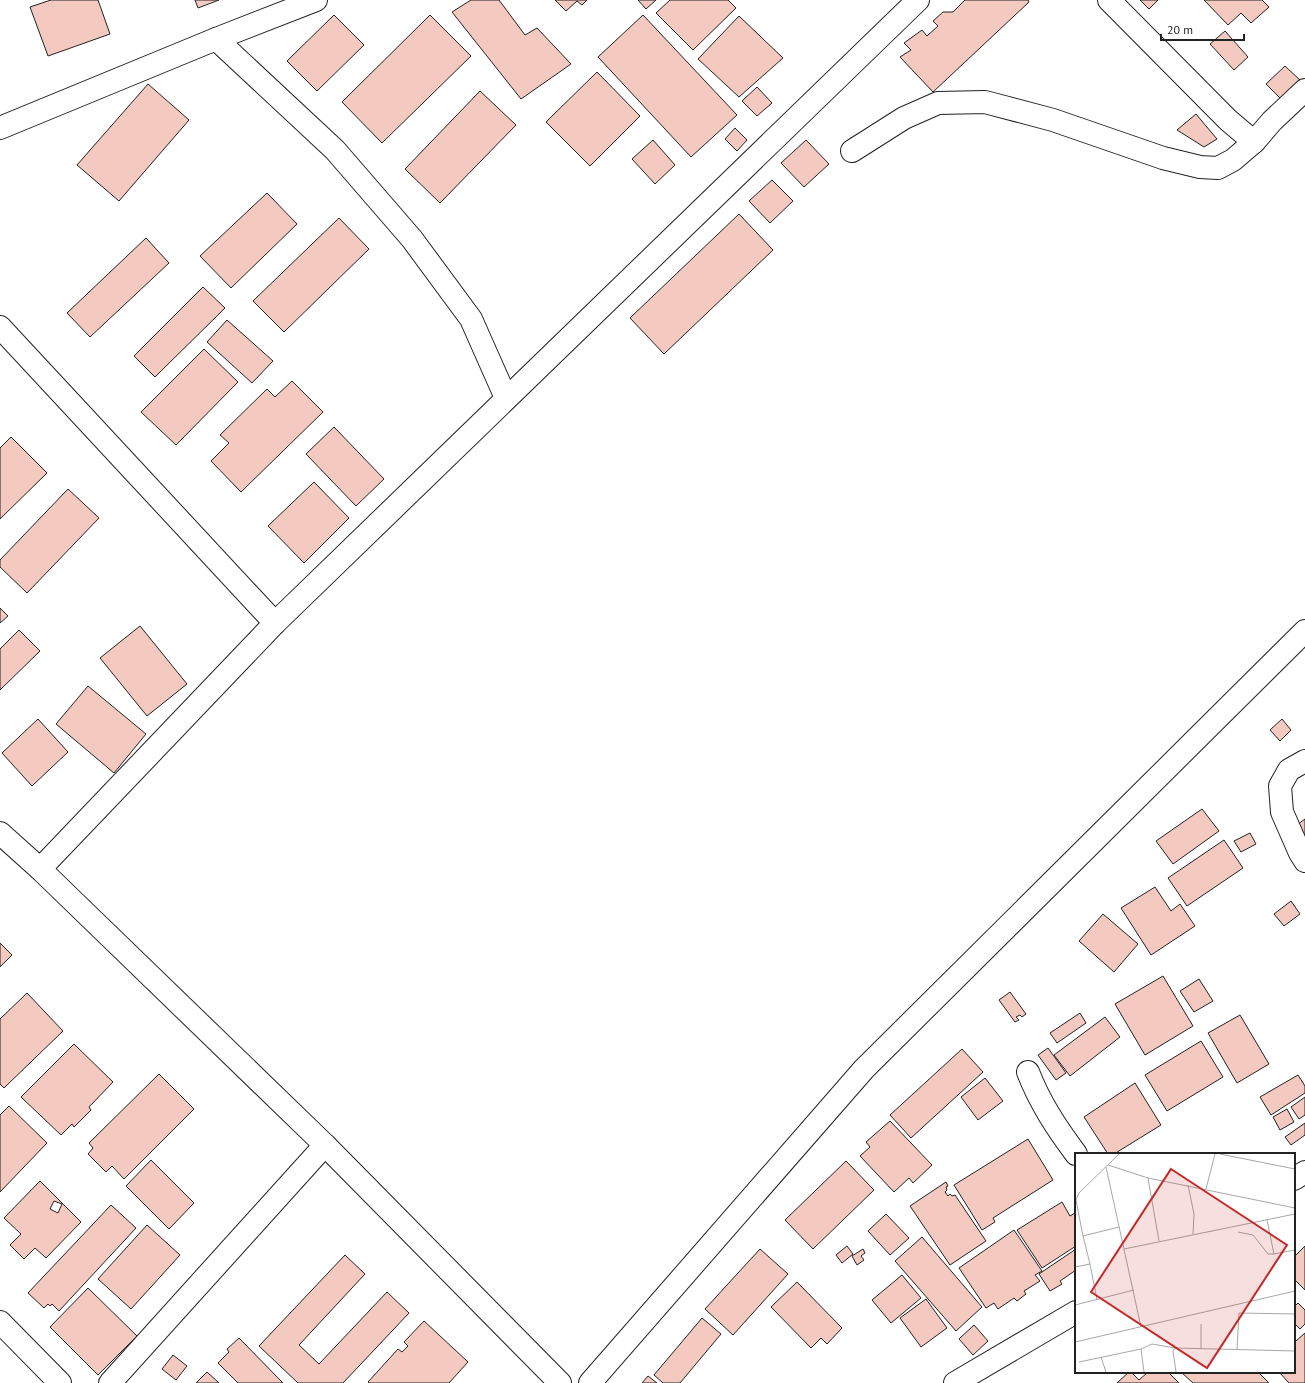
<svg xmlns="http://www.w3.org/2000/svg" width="1305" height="1383" viewBox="0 0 1305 1383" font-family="'PT Sans',sans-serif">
	<rect width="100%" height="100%" fill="#fff"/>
	<g fill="#f3c9c0" stroke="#222" fill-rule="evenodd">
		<polygon points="51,0 98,0 110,34 48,56 30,7"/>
		<polygon points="195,0 219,0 198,8"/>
		<polygon points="471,0 499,0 525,35 537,28 571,64 521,99 452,12"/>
		<polygon points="555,0 587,0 582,5 577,1 566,11"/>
		<polygon points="638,0 656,0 646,9"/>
		<polygon points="670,0 728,0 736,8 693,50 656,13"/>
		<polygon points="965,0 1028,0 1029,2 933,92 900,57 911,50 904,43 922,30 927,36 938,26 933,21 943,12 953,12"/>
		<polygon points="1140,0 1158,0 1149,9"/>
		<polygon points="1204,0 1262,0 1269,7 1251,23 1241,13 1228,25"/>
		<polygon points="334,15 364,45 317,91 287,61"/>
		<polygon points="430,15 471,56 382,143 342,102"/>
		<polygon points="643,15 737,115 691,157 598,57"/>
		<polygon points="739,16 783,58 739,97 698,59"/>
		<polygon points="1225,31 1248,57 1234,70 1210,44"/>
		<polygon points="1285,66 1302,82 1283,101 1266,84"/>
		<polygon points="597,72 640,116 590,166 546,122"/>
		<polygon points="148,84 189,120 119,201 77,165"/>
		<polygon points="757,87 772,103 757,116 742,101"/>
		<polygon points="480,91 516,125 440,203 405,169"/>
		<polygon points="1196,114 1217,139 1204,147 1177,130"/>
		<polygon points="735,128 747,140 737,151 725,139"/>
		<polygon points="653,140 675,165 655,184 632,159"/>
		<polygon points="806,140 829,164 804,187 781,163"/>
		<polygon points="772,180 793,201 770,223 749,201"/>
		<polygon points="267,193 297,224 231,288 200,256"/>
		<polygon points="739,214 773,250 664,354 630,318"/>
		<polygon points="339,218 369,249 284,332 253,301"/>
		<polygon points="146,238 169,263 90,337 67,313"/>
		<polygon points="203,287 225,308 155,377 134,356"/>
		<polygon points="227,320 273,361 252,383 207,342"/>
		<polygon points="204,349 238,382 176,445 141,412"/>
		<polygon points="292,381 323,412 241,492 211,461 229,443 220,435 267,389 275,397"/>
		<polygon points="334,427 384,479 356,506 306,454"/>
		<polygon points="11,437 47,473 0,519 0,448"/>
		<polygon points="314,482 349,518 304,563 268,526"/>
		<polygon points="68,489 99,518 27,593 0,567 0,560"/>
		<polygon points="0,608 8,616 0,623"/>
		<polygon points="140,626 187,684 147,716 100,658"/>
		<polygon points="19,630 40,651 0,690 0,649"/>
		<polygon points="88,686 146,734 114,773 56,724"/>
		<polygon points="38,719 68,752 32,786 2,753"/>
		<polygon points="1282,719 1291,730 1280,741 1270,730"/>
		<polygon points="1202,809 1219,831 1173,864 1156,841"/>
		<polygon points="1305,819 1305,843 1294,827"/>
		<polygon points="1250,833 1256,844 1241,852 1234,841"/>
		<polygon points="1224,840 1243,868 1187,906 1168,878"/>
		<polygon points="1155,887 1171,911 1180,904 1195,926 1151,955 1121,908"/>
		<polygon points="1291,901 1300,914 1284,926 1274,914"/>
		<polygon points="1103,914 1138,944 1114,972 1079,941"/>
		<polygon points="0,943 12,955 0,967"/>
		<polygon points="1163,976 1193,1026 1145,1055 1115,1004"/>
		<polygon points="1199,979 1213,1001 1194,1012 1180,991"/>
		<polygon points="1010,992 1026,1014 1022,1017 1020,1015 1016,1017 1019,1020 1015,1022 999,1000"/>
		<polygon points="27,993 63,1031 4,1088 0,1084 0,1019"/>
		<polygon points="1080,1013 1086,1023 1057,1043 1050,1033"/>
		<polygon points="1240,1015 1269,1064 1237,1083 1208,1033"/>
		<polygon points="1105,1017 1120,1037 1070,1076 1054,1055"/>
		<polygon points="1201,1041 1223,1077 1167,1111 1145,1075"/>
		<polygon points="74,1044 113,1082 89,1107 91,1110 74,1127 72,1124 61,1135 21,1097"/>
		<polygon points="1048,1048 1066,1073 1056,1080 1038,1055"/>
		<polygon points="962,1049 983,1072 911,1138 890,1115"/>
		<polygon points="159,1074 194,1109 124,1179 112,1166 106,1172 88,1154 93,1148 89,1143"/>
		<polygon points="1298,1075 1305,1086 1305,1093 1271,1115 1260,1097"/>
		<polygon points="985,1078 1003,1101 978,1120 961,1097"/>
		<polygon points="1135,1083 1161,1125 1114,1154 1108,1154 1084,1117"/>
		<polygon points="1305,1097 1305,1115 1299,1119 1291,1107"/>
		<polygon points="9,1106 47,1143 0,1192 0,1115"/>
		<polygon points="1287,1109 1294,1122 1280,1130 1273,1117"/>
		<polygon points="890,1121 932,1165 913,1183 909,1178 894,1192 860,1156 870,1147 866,1142"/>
		<polygon points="1305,1123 1305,1135 1291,1145 1285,1137"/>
		<polygon points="1028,1139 1053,1180 993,1218 995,1222 982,1230 954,1185"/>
		<polygon points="151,1160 194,1203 169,1229 126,1186"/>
		<polygon points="846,1161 874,1190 813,1249 785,1220"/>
		<path d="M40 1181 81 1222 46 1258 35 1248 24 1259 10 1245 21 1234 4 1218ZM54 1201 62 1204 58 1213 50 1209Z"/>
		<polygon points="946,1182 948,1186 946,1187 947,1190 945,1192 948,1196 950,1194 952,1196 955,1195 986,1241 950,1265 910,1206"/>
		<polygon points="1062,1202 1070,1216 1075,1213 1076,1215 1076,1246 1042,1268 1017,1230"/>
		<polygon points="111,1205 136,1228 59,1311 52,1304 50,1306 48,1304 44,1308 28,1293"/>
		<polygon points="886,1214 909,1238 890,1255 868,1231"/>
		<polygon points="147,1225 180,1255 131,1309 98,1279"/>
		<polygon points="1014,1230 1042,1271 1035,1275 1040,1281 1024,1291 1026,1294 1017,1301 1014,1298 998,1309 994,1303 986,1308 959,1268"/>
		<polygon points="922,1237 982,1307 956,1331 895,1261"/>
		<polygon points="847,1246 853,1254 842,1263 836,1255"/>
		<polygon points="1305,1246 1305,1290 1294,1279 1294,1257"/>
		<polygon points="760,1249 788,1274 733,1335 705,1309"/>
		<polygon points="863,1249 865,1253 861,1256 864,1260 857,1265 852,1256"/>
		<polygon points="1076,1249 1076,1270 1060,1281 1062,1284 1050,1291 1039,1274"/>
		<polygon points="345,1255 365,1274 299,1345 319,1364 387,1292 409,1313 343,1383 298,1383 259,1346"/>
		<polygon points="902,1275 921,1298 891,1323 872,1300"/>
		<polygon points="797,1282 842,1328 827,1344 821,1338 811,1348 771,1307"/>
		<polygon points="88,1288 137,1336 98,1375 50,1327"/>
		<polygon points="926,1299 947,1328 921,1347 900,1318"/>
		<polygon points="1298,1303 1305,1310 1305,1324 1300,1329 1294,1323 1294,1307"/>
		<polygon points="702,1318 721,1334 680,1383 663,1383 654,1375"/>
		<polygon points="424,1321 468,1362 449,1383 369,1383 368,1382 398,1349 402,1352 408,1346 404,1342"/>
		<polygon points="974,1325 988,1341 973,1355 959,1339"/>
		<polygon points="1305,1333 1305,1383 1289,1383 1279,1372 1294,1372 1294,1338 1296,1341"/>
		<polygon points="239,1338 283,1383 238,1383 218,1363 229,1352 227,1349"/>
		<polygon points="173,1355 187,1366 176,1380 162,1369"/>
		<polygon points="207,1372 219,1383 196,1383"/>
		<polygon points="1129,1372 1131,1372 1139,1380 1148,1372 1168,1372 1179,1383 1117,1383"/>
		<polygon points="1181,1372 1258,1372 1269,1383 1193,1383"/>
		<polygon points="648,1376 657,1383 642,1383"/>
	</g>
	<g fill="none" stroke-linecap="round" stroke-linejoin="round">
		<defs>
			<g id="street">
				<polyline points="1109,0 1228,120 1254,142 1272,121 1305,90"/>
				<polyline points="216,39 335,150 412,239 471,319 506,398"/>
				<polyline points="0,128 216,39 316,0"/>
				<polyline points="852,151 904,118 938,103 985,102 1053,120 1163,158 1200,167 1218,168 1233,160 1254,142"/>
				<polyline points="0,327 275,623"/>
				<polyline points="1305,761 1289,770 1280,786 1282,812 1300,853 1305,861"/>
				<polyline points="0,833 40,869 325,1145 560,1383"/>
				<polyline points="40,869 275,623 918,0"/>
				<path d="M1028 1072C1040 1103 1056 1127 1076 1154"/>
				<polyline points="1294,1179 1305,1172"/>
				<polyline points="0,1322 60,1383"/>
				<polyline points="110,1383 325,1145"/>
				<polyline points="590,1383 864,1069 1305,631"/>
				<polyline points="955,1383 1076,1312"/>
			</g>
		</defs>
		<use href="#street" stroke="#222" stroke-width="24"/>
		<use href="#street" stroke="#fff" stroke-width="22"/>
	</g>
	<g transform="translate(1075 1153)">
		<rect width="220" height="220" fill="#fff"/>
		<path fill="none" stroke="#a7a7a7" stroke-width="1" d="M44 1 4 40 1 47 8 83 44 74M145 1 220 16M33 12 73 25 220 55M31 14 66 174M73 25 84 88M113 32 119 61 118 81M131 36 140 1M192 67 199 101 220 97M163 79 178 82 193 101H199M8 83 15 111M49 96 220 61M0 114 15 111 22 147M0 152 59 137M126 171V196M0 189 220 138M100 195 98 198 101 219M162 196 164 160 220 161M26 204 31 219M4 209 66 196M69 219 66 196 77 191 100 195 220 198"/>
		<path fill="#c62828" fill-opacity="0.15" stroke="#c62828" stroke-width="2" d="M96 16 212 92 132 215 16 139Z"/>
		<rect width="220" height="220" fill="none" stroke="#222" stroke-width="2"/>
	</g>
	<path d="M1161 34v6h83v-6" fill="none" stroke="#222222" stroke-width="2"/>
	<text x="1167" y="34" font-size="12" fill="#222222" stroke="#ffffff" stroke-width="3" paint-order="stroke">20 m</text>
</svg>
